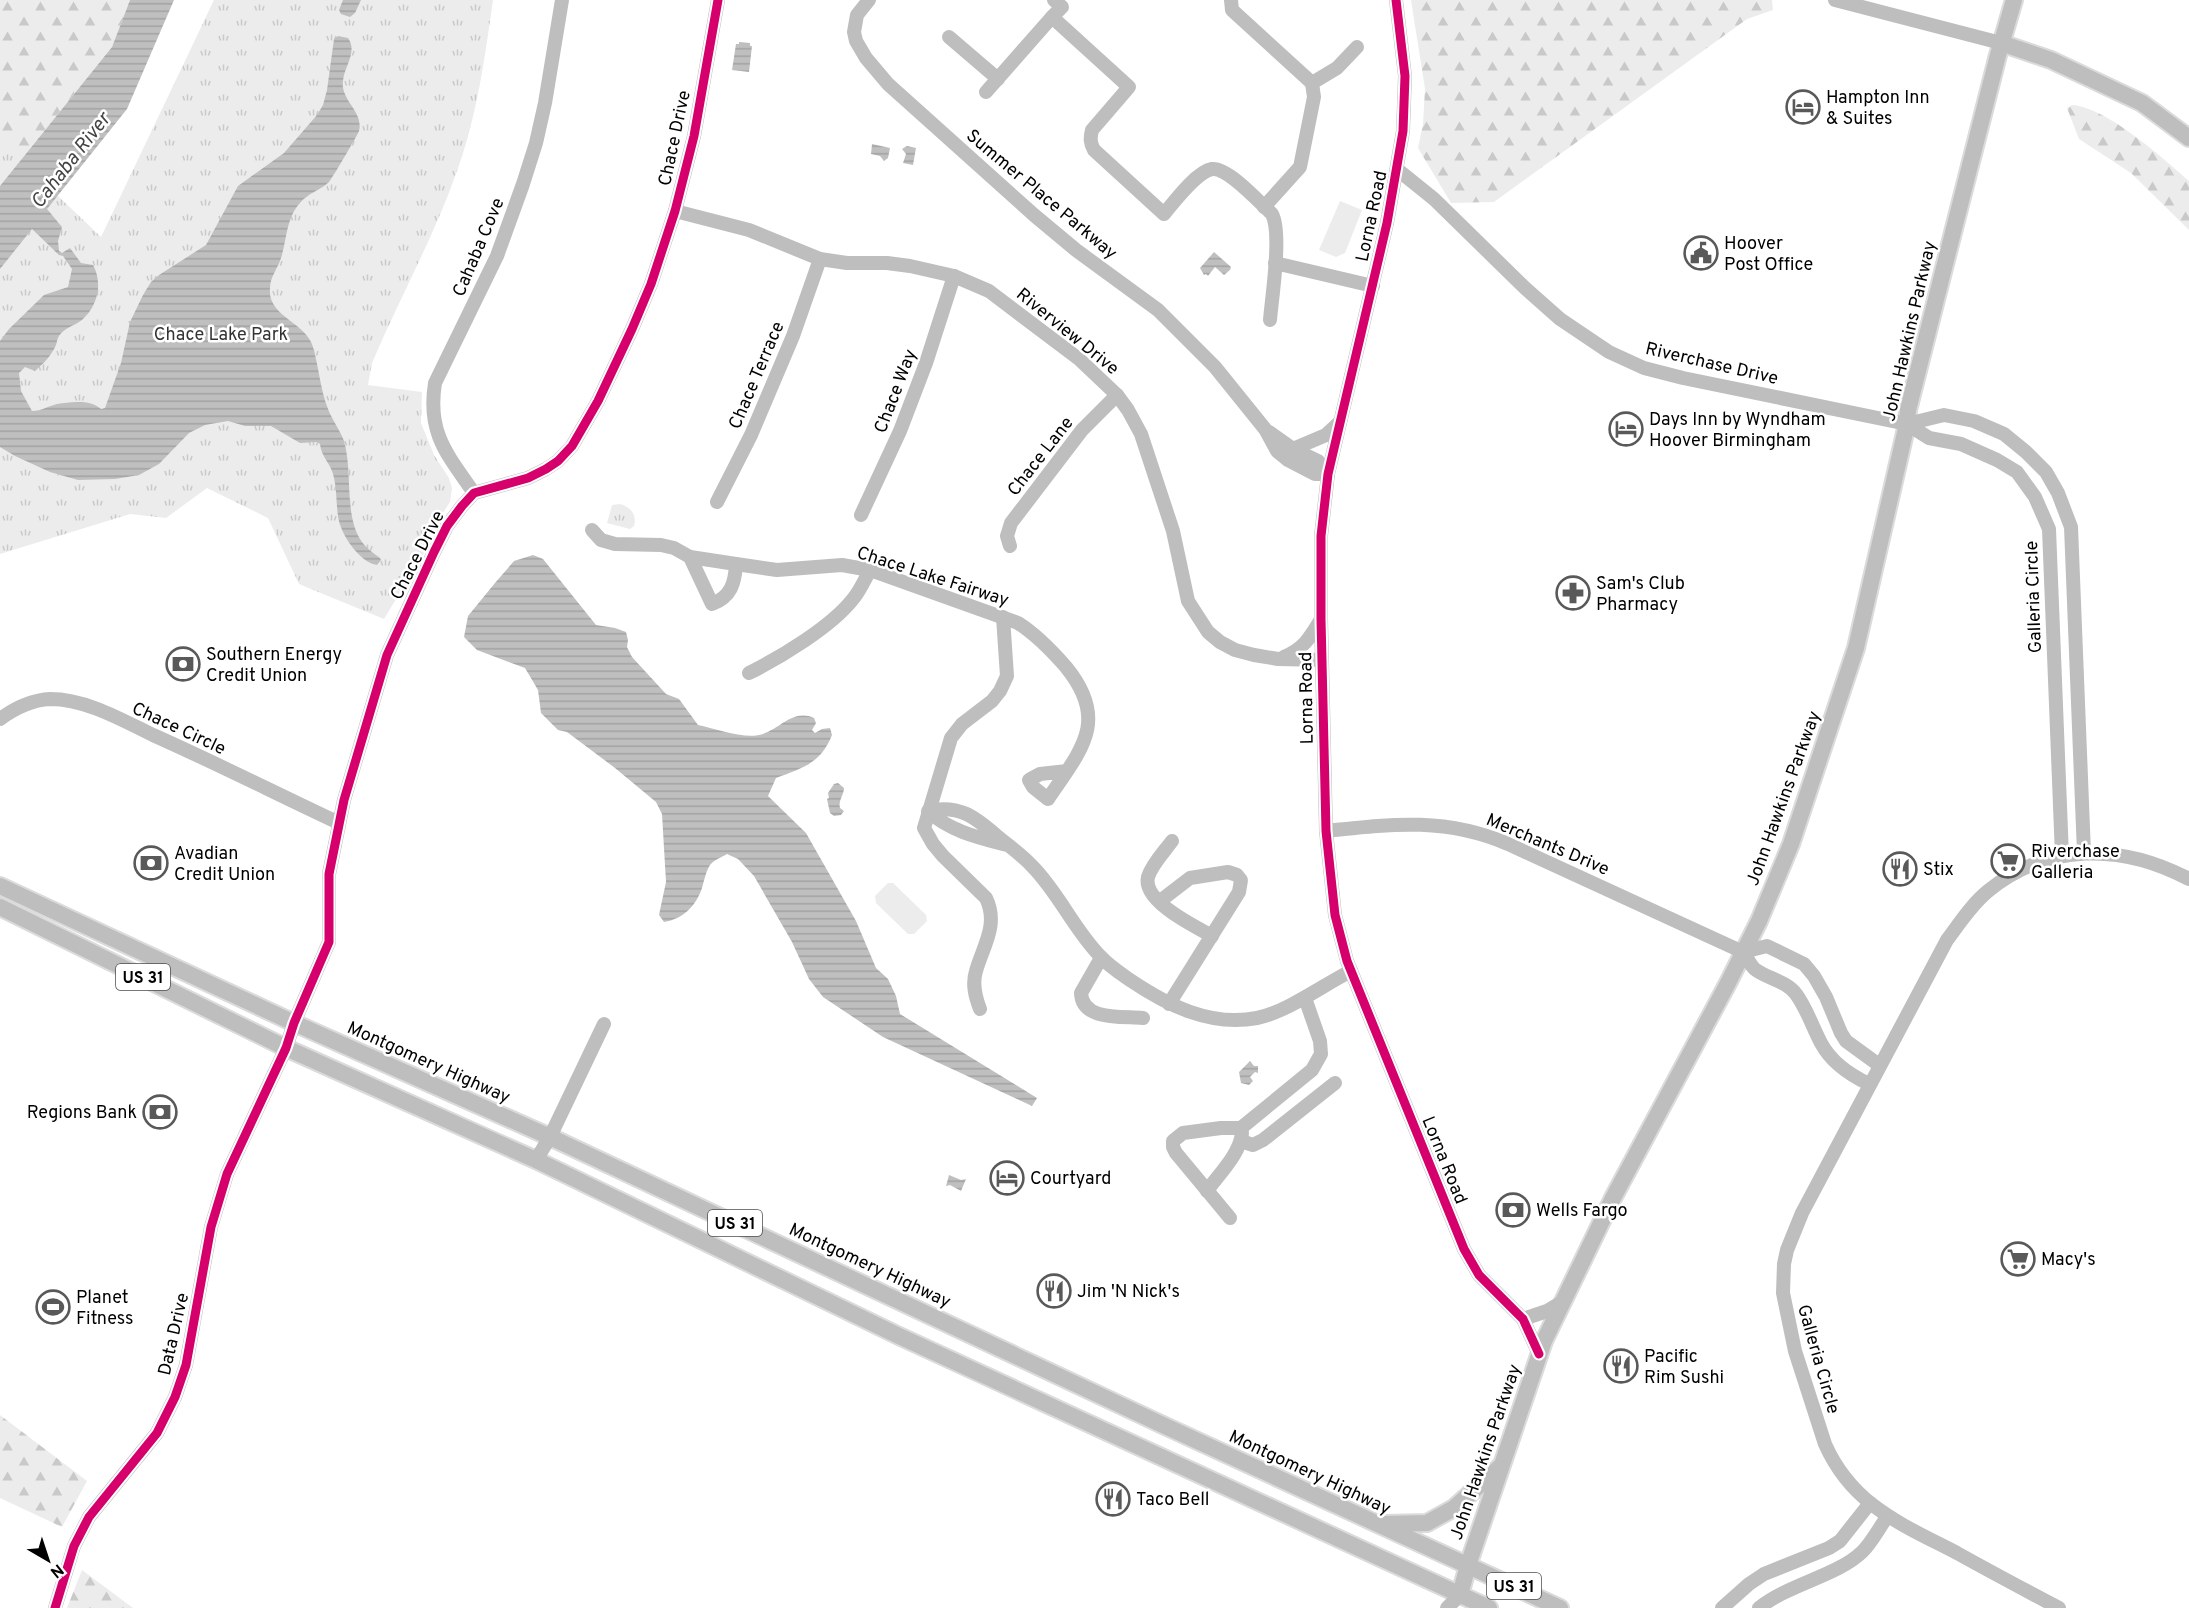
<svg xmlns="http://www.w3.org/2000/svg" width="2189" height="1608" viewBox="0 0 2189 1608" font-family="Overpass,sans-serif">
	<defs>
		<pattern id="forest-firs" width="22" height="20" patternUnits="userSpaceOnUse" patternTransform="scale(1.5)"><rect width="22" height="20" fill="#ececec"/><path d="M5 1l3.5 6h-7zM16 11l3.5 6h-7z" fill="#c9c9c9"/></pattern>
		<pattern id="park-tufts" width="24" height="20" patternUnits="userSpaceOnUse" patternTransform="scale(1.5)"><rect width="24" height="20" fill="#ececec"/><path d="M3 7l-1-3M5 7V3M7 7l1-3M15 17l-1-3M17 17v-4M19 17l1-3" fill="none" stroke="#c9c9c9"/></pattern>
		<pattern id="water-rules" width="6" height="5" patternUnits="userSpaceOnUse" patternTransform="scale(1.5)"><rect width="6" height="5" fill="#bfbfbf"/><path d="M0 2.5h6" fill="none" stroke="#a2a2a2"/></pattern>
	</defs>
	<rect width="100%" height="100%" fill="#fff"/>
	<g fill="url(#forest-firs)">
		<polygon points="0,0 130,0 112,47 0,186"/>
		<polygon points="1411,0 1772,0 1773,10 1747,19 1494,202 1451,203 1418,148 1423,124 1425,89"/>
		<path d="M2072 105C2106 107 2163 158 2189 181V230L2131 173 2079 139 2067 108Z"/>
		<polygon points="0,1415 87,1481 62,1527 0,1498"/>
		<polygon points="82,1570 133,1608 67,1608"/>
	</g>
	<g fill="url(#park-tufts)">
		<path d="M214 0H493C485 57 477 116 457 171 434 237 399 299 372 363L368 385 422 392 421 423 434 455 449 478 452 488 450 502 437 522 424 553 384 619 299 584 268 518 207 488 166 518 130 514 0 554V160L9 149 101 237Z"/>
		<path d="M620 504C631 507 637 515 634 526L630 529 607 523 612 505Z"/>
	</g>
	<g fill="#ececec">
		<polygon points="1340,201 1362,210 1345,253 1336,257 1319,250"/>
		<polygon points="888,883 893,883 926,915 927,921 914,934 908,934 876,903 875,896"/>
	</g>
	<g fill="url(#water-rules)">
		<path d="M130 0H174L127 109 47 209 62 227 58 241 59 251 62 253 70 248 81 263 93 265C103 283 98 306 82 320 74 326 64 328 59 336 57 339 57 342 56 345 51 356 44 363 35 371L25 367 19 373 21 391 32 411C42 411 48 406 57 404 70 402 91 399 101 409L105 408 121 363 130 322 143 295 151 282 159 275 206 245 238 186 284 153 317 115 323 105 327 90 334 39 338 36 348 38C358 52 344 67 343 81 340 100 364 112 359 131 357 136 333 177 329 182 321 190 308 193 300 203 286 218 287 240 281 258 278 268 270 277 270 288 267 317 306 322 313 347 319 368 320 388 328 409 332 420 340 430 344 441 353 472 344 512 360 539 365 547 373 553 380 558L381 560 377 565C360 563 340 534 338 516 336 502 337 488 333 474 330 463 321 456 320 444L317 442 300 443 271 426H245L228 421 205 425 189 433 159 464 139 475 115 479 78 480 50 472 15 456 0 447V341L9 329 44 295 68 287 72 269 63 256 59 255 32 229 0 269V186L112 47Z"/>
		<polygon points="343,0 361,0 355,13 350,17 341,14 339,10"/>
		<polygon points="739,42 750,43 750,46 752,46 749,72 732,70 736,44 739,44"/>
		<polygon points="872,144 890,148 888,158 884,161 880,156 871,154"/>
		<polygon points="907,146 916,148 913,165 903,163 906,154 902,149"/>
		<polygon points="1214,252 1231,267 1230,270 1224,275 1215,267 1208,276 1206,274 1204,275 1200,268"/>
		<path d="M533 555 543 559 596 625 615 628 626 632 628 640 627 647 632 657 666 694 679 699 698 725C716 729 747 740 763 734 781 728 793 709 814 718L816 723 812 730 815 733 822 729 830 728 832 735C821 763 803 768 776 778L768 796 806 833 856 921 876 968 888 979 896 996 900 1014 1037 1098 1032 1106 883 1037 823 997 809 979 792 942 754 876 738 859 727 854C722 857 714 860 710 865 706 871 704 881 702 888 696 906 683 919 664 922L659 915 666 882 662 814 656 802 615 768 567 732 558 730 541 713 538 690 525 668 477 650 464 637 468 616 495 583 514 561Z"/>
		<path d="M838 783 844 788C844 795 838 800 840 808L844 811 841 815 834 816 830 813 827 799 829 798 828 793 834 784Z"/>
		<polygon points="1250,1061 1254,1066 1258,1066 1258,1073 1255,1072 1250,1077 1253,1081 1249,1085 1241,1083 1239,1072"/>
		<polygon points="949,1175 961,1180 966,1179 961,1191 950,1185 946,1186"/>
	</g>
	<g fill="none" stroke-linecap="round" stroke-linejoin="round">
		<defs>
			<g id="major">
				<polyline points="2001,43 2051,60 2142,103 2189,138"/>
				<polyline points="0,886 294,1023 550,1137 1165,1426 1560,1608"/>
				<polyline points="0,907 286,1048 536,1160 899,1336 1489,1608"/>
				<polyline points="1385,1524 1427,1523 1454,1508 1501,1466"/>
				<polyline points="1460,1595 1468,1565 1544,1341 1613,1198 1728,983 1759,921 1791,844 1856,648 1907,424 1908,410 1998,55 2014,0"/>
			</g>
		</defs>
		<use href="#major" stroke="#dbdbdb" stroke-width="20"/>
		<g stroke="#bebebe" stroke-width="14">
			<polyline points="869,0 857,15 854,32 856,41 866,58 888,84 1034,215 1076,250 1158,310 1215,367 1265,429 1277,451 1288,460 1315,474 1328,474"/>
			<polyline points="1231,0 1232,10 1312,83"/>
			<polyline points="1396,0 1405,76 1403,131 1387,223 1328,474 1321,536 1321,619 1326,831 1335,915 1347,961 1464,1249 1479,1275 1523,1319 1539,1354"/>
			<polyline points="1835,0 2001,43"/>
			<polyline points="1052,17 1062,7 1054,0"/>
			<polyline points="949,37 998,79"/>
			<path d="M986 92 1052 17 1129 87 1092 130C1090 138 1090 143 1094 150L1164 214C1174 202 1196 172 1212 169 1228 167 1260 203 1272 214 1282 233 1272 296 1270 320"/>
			<polyline points="1398,170 1434,199 1525,288 1560,319 1609,352 1644,368 1683,378 1907,424 1929,438 1961,444 1997,460 2017,472 2035,497 2049,529 2062,856"/>
			<polyline points="1264,207 1300,167 1314,97 1312,83 1337,68 1357,47"/>
			<polyline points="675,211 749,230 820,259 847,263 887,263 910,266 954,276 989,291 1079,359 1117,395 1128,410 1141,434 1173,531 1188,601 1208,632 1220,642 1235,650 1254,655 1278,659 1322,660"/>
			<polyline points="1275,263 1373,286"/>
			<polyline points="1907,424 1944,415 1974,421 2004,434 2026,452 2046,472 2058,493 2071,527 2084,853"/>
			<polyline points="1269,432 1293,449 1318,461 1328,474"/>
			<polyline points="1293,449 1326,435 1340,422"/>
			<path d="M474 493C447 454 427 433 435 383L497 256 523 184 536 143 545 103 562 0"/>
			<polyline points="717,502 751,435 793,336 820,259"/>
			<polyline points="861,515 900,431 926,363 954,276"/>
			<path d="M592 530 601 540 615 544 661 545 674 548 690 557 736 564 777 570 842 565 870 570 1018 623C1037 635 1052 651 1066 667 1110 721 1081 750 1048 799L1033 787 1029 780 1040 774 1067 771"/>
			<polyline points="1010,546 1007,536 1011,523 1082,430 1117,395"/>
			<path d="M690 557 712 604C731 597 735 583 736 564"/>
			<path d="M1284 657C1304 648 1309 639 1320 621"/>
			<path d="M749 673C781 657 831 627 853 599 860 591 865 579 870 570"/>
			<path d="M0 719C15 708 31 700 50 699 86 699 122 720 153 735 216 763 277 794 339 823"/>
			<path d="M1326 831C1391 824 1445 817 1508 844L1743 952"/>
			<path d="M1172 841C1164 852 1152 864 1148 877 1142 901 1194 926 1212 936"/>
			<path d="M1007 845C980 838 949 831 928 811 959 804 975 817 997 836 1009 846 1022 855 1032 866 1059 893 1074 930 1101 957 1109 966 1120 973 1130 980 1167 1005 1210 1027 1257 1018 1287 1012 1323 985 1351 971"/>
			<polyline points="1160,901 1190,878 1228,872 1237,875 1241,880 1239,892 1169,1004"/>
			<polyline points="1743,952 1767,946 1804,964 1814,976 1826,997 1841,1033 1846,1041 1879,1065"/>
			<path d="M1743 952C1747 957 1751 967 1756 970 1769 979 1786 981 1796 994 1807 1009 1812 1026 1821 1043 1831 1062 1850 1075 1869 1084"/>
			<path d="M1101 958 1081 993C1082 1021 1122 1016 1143 1018"/>
			<path d="M980 1009C975 996 972 984 976 971 983 946 999 925 986 898L943 856 933 844 924 828 951 738 962 724 992 701 1000 691 1007 676 1003 617"/>
			<polyline points="1241,1141 1253,1145 1263,1140 1335,1083"/>
			<polyline points="536,1160 550,1137 604,1024"/>
			<path d="M1207 1191C1219 1174 1240 1154 1242 1133"/>
			<polyline points="1230,1218 1176,1153 1173,1147 1173,1141 1183,1133 1221,1128 1241,1128 1312,1070 1321,1054 1320,1041 1305,998"/>
			<polyline points="1523,1319 1547,1311 1562,1302"/>
			<polyline points="55,1608 74,1546 89,1517 157,1433 175,1397 186,1365 211,1227 227,1174 286,1048 294,1023 329,942 329,874 344,800 387,655 434,552 447,526 462,506 474,493 528,478 546,469 558,461 572,446 598,401 632,329 651,284 675,211 694,136 718,0"/>
			<polyline points="1447,1608 1460,1595"/>
			<polyline points="1722,1608 1749,1584 1764,1574 1829,1548 1840,1541 1870,1503"/>
			<path d="M1759 1608C1789 1584 1837 1576 1862 1552 1872 1542 1879 1528 1887 1517"/>
			<path d="M2059 1608C2025 1590 1991 1572 1957 1553 1901 1524 1852 1505 1825 1444L1795 1351 1783 1293 1784 1264 1787 1250 1802 1213 1947 940C1959 924 1971 905 1988 891 2048 842 2123 844 2189 879"/>
		</g>
		<use href="#major" stroke="#bebebe" stroke-width="16"/>
		<defs>
			<g id="cycleway">
				<polyline points="1396,0 1405,76 1403,131 1387,223 1328,474 1321,536 1321,619 1326,831 1335,915 1347,961 1464,1249 1479,1275 1523,1319 1539,1354"/>
				<polyline points="55,1608 74,1546 89,1517 157,1433 175,1397 186,1365 211,1227 227,1174 286,1048 294,1023 329,942 329,874 344,800 387,655 434,552 447,526 462,506 474,493 528,478 546,469 558,461 572,446 598,401 632,329 651,284 675,211 694,136 718,0"/>
			</g>
		</defs>
		<use href="#cycleway" stroke="#fff" stroke-width="13"/>
		<use href="#cycleway" stroke="#d6006c" stroke-width="9"/>
	</g>
	<defs>
		<symbol id="hotel-ring" viewBox="-11 -11 22 22"><circle r="9.5" fill="#fff" stroke="#595959" stroke-width="1.5"/><path d="M-6-4.5h1.5V1H6V5H4.5V3h-9V5H-6ZM-4 0a1.8 1.8 0 1 1 3.6 0ZM.5 0V-2.5h3Q6-2.5 6 0Z" fill="#595959"/></symbol>
		<symbol id="civic-ring" viewBox="-11 -11 22 22"><circle r="9.5" fill="#fff" stroke="#595959" stroke-width="1.5"/><path d="M-.6-6.5H3V-4.5H.6V-3L4-1V1h2V6H-6V1h2V-1L-.6-3ZM-1.2 2.5V6h2.4V2.5Z" fill="#595959"/></symbol>
		<symbol id="pharmacy-ring" viewBox="-11 -11 22 22"><circle r="9.5" fill="#fff" stroke="#595959" stroke-width="1.5"/><path d="M-2-6h4v4h4v4h-4v4h-4v-4h-4v-4h4Z" fill="#595959"/></symbol>
		<symbol id="bank-ring" viewBox="-11 -11 22 22"><circle r="9.5" fill="#fff" stroke="#595959" stroke-width="1.5"/><path d="M-6-4H6V4H-6ZM0-2.3a2.3 2.3 0 1 0 0 4.6a2.3 2.3 0 1 0 0-4.6Z" fill="#595959"/></symbol>
		<symbol id="supermarket-ring" viewBox="-11 -11 22 22"><circle r="9.5" fill="#fff" stroke="#595959" stroke-width="1.5"/><path d="M-6-5.5h2.5l.6 2H6L4.5 2H-2.5L-4.4-4H-6ZM-1.5 3.2a1.3 1.3 0 1 0 .1 0ZM3 3.2a1.3 1.3 0 1 0 .1 0Z" fill="#595959"/></symbol>
		<symbol id="restaurant-ring" viewBox="-11 -11 22 22"><circle r="9.5" fill="#fff" stroke="#595959" stroke-width="1.5"/><path d="M-5-6h1v4h1v-4h1v4h1v-4h1v5L-1.5 .5V6h-2V.5L-5-1ZM5-6V6H3V1.5H1.5Q1.5-4 5-6Z" fill="#595959"/></symbol>
		<symbol id="stadium-ring" viewBox="-11 -11 22 22"><circle r="9.5" fill="#fff" stroke="#595959" stroke-width="1.5"/><path d="M0-5a6.5 5 0 1 0 0 10a6.5 5 0 1 0 0-10ZM-3.5-1.8h7v3.6h-7Z" fill="#595959"/></symbol>
	</defs>
	<g fill-rule="evenodd">
		<use href="#hotel-ring" x="1784" y="88" width="38" height="38"/>
		<use href="#civic-ring" x="1682" y="234" width="38" height="38"/>
		<use href="#hotel-ring" x="1607" y="410" width="38" height="38"/>
		<use href="#pharmacy-ring" x="1554" y="574" width="38" height="38"/>
		<use href="#bank-ring" x="164" y="645" width="38" height="38"/>
		<use href="#supermarket-ring" x="1989" y="842" width="38" height="38"/>
		<use href="#bank-ring" x="132" y="844" width="38" height="38"/>
		<use href="#restaurant-ring" x="1881" y="850" width="38" height="38"/>
		<use href="#bank-ring" x="141" y="1093" width="38" height="38"/>
		<use href="#hotel-ring" x="988" y="1159" width="38" height="38"/>
		<use href="#bank-ring" x="1494" y="1191" width="38" height="38"/>
		<use href="#supermarket-ring" x="1999" y="1240" width="38" height="38"/>
		<use href="#restaurant-ring" x="1035" y="1272" width="38" height="38"/>
		<use href="#stadium-ring" x="34" y="1288" width="38" height="38"/>
		<use href="#restaurant-ring" x="1602" y="1347" width="38" height="38"/>
		<use href="#restaurant-ring" x="1094" y="1480" width="38" height="38"/>
	</g>
	<g text-anchor="middle" stroke-width="5" stroke-linejoin="round" paint-order="stroke">
		<g fill="#fff" stroke="#4c4c4c" stroke-width="1.5">
			<rect x="116" y="964" width="54" height="26" rx="4.5"/>
			<rect x="708" y="1210" width="54" height="26" rx="4.5"/>
			<rect x="1487" y="1573" width="54" height="26" rx="4.5"/>
		</g>
		<g font-size="16" font-weight="bold" fill="#000">
			<text x="143" y="983">US 31</text>
			<text x="735" y="1229">US 31</text>
			<text x="1514" y="1592">US 31</text>
		</g>
		<g font-size="18" fill="#000" stroke="#fff" text-anchor="start">
			<text x="1826" y="103">Hampton Inn<tspan x="1826" dy="21">&amp; Suites</tspan></text>
			<text x="1724" y="249">Hoover<tspan x="1724" dy="21">Post Office</tspan></text>
			<text x="1649" y="425">Days Inn by Wyndham<tspan x="1649" dy="21">Hoover Birmingham</tspan></text>
			<text x="1596" y="589">Sam's Club<tspan x="1596" dy="21">Pharmacy</tspan></text>
			<text x="206" y="660">Southern Energy<tspan x="206" dy="21">Credit Union</tspan></text>
			<text x="2031" y="857">Riverchase<tspan x="2031" dy="21">Galleria</tspan></text>
			<text x="174" y="859">Avadian<tspan x="174" dy="21">Credit Union</tspan></text>
			<text x="1923" y="875">Stix</text>
			<text x="137" y="1118" text-anchor="end">Regions Bank</text>
			<text x="1030" y="1184">Courtyard</text>
			<text x="1536" y="1216">Wells Fargo</text>
			<text x="2041" y="1265">Macy's</text>
			<text x="1077" y="1297">Jim 'N Nick's</text>
			<text x="76" y="1303">Planet<tspan x="76" dy="21">Fitness</tspan></text>
			<text x="1644" y="1362">Pacific<tspan x="1644" dy="21">Rim Sushi</tspan></text>
			<text x="1136" y="1505">Taco Bell</text>
		</g>
		<g font-size="18" fill="#000" stroke="#fff">
			<text transform="translate(674 138) rotate(-78)" y="6">Chace Drive</text>
			<text transform="translate(1042 194) rotate(40)" y="6">Summer Place Parkway</text>
			<text transform="translate(1371 216) rotate(-78)" y="6">Lorna Road</text>
			<text transform="translate(478 247) rotate(-67)" y="6">Cahaba Cove</text>
			<text transform="translate(1068 331) rotate(39)" y="6">Riverview Drive</text>
			<text transform="translate(1909 331) rotate(-77)" y="6">John Hawkins Parkway</text>
			<text transform="translate(1712 363) rotate(13)" y="6">Riverchase Drive</text>
			<text transform="translate(756 375) rotate(-67)" y="6">Chace Terrace</text>
			<text transform="translate(895 391) rotate(-69)" y="6">Chace Way</text>
			<text transform="translate(1040 456) rotate(-52)" y="6">Chace Lane</text>
			<text transform="translate(417 555) rotate(-63)" y="6">Chace Drive</text>
			<text transform="translate(933 576) rotate(18)" y="6">Chace Lake Fairway</text>
			<text transform="translate(2033 597) rotate(-92)" y="6">Galleria Circle</text>
			<text transform="translate(1306 698) rotate(-91)" y="6">Lorna Road</text>
			<text transform="translate(179 728) rotate(25)" y="6">Chace Circle</text>
			<text transform="translate(1783 798) rotate(-70)" y="6">John Hawkins Parkway</text>
			<text transform="translate(1548 844) rotate(23)" y="6">Merchants Drive</text>
			<text transform="translate(429 1062) rotate(24)" y="6">Montgomery Highway</text>
			<text transform="translate(1445 1160) rotate(68)" y="6">Lorna Road</text>
			<text transform="translate(870 1265) rotate(25)" y="6">Montgomery Highway</text>
			<text transform="translate(173 1334) rotate(-77)" y="6">Data Drive</text>
			<text transform="translate(1819 1359) rotate(74)" y="6">Galleria Circle</text>
			<text transform="translate(1485 1452) rotate(-71)" y="6">John Hawkins Parkway</text>
			<text transform="translate(1310 1472) rotate(25)" y="6">Montgomery Highway</text>
		</g>
		<g font-size="18" fill="#333" stroke="#fff">
			<text x="221" y="340">Chace Lake Park</text>
		</g>
		<g font-size="20" font-style="italic" fill="#444" stroke="#fff">
			<text transform="translate(70 160) rotate(-52)" y="7">Cahaba River</text>
		</g>
	</g>
	<g transform="translate(48 1560) rotate(141)" stroke="#ffffff" stroke-width="4.5" paint-order="stroke">
	<path d="M0-4.5L10 22L0 15L-10 22Z" fill="#000000"/>
	<text y="-9" font-size="16" font-weight="bold" text-anchor="middle" fill="#000000">N</text>
	</g>
</svg>
